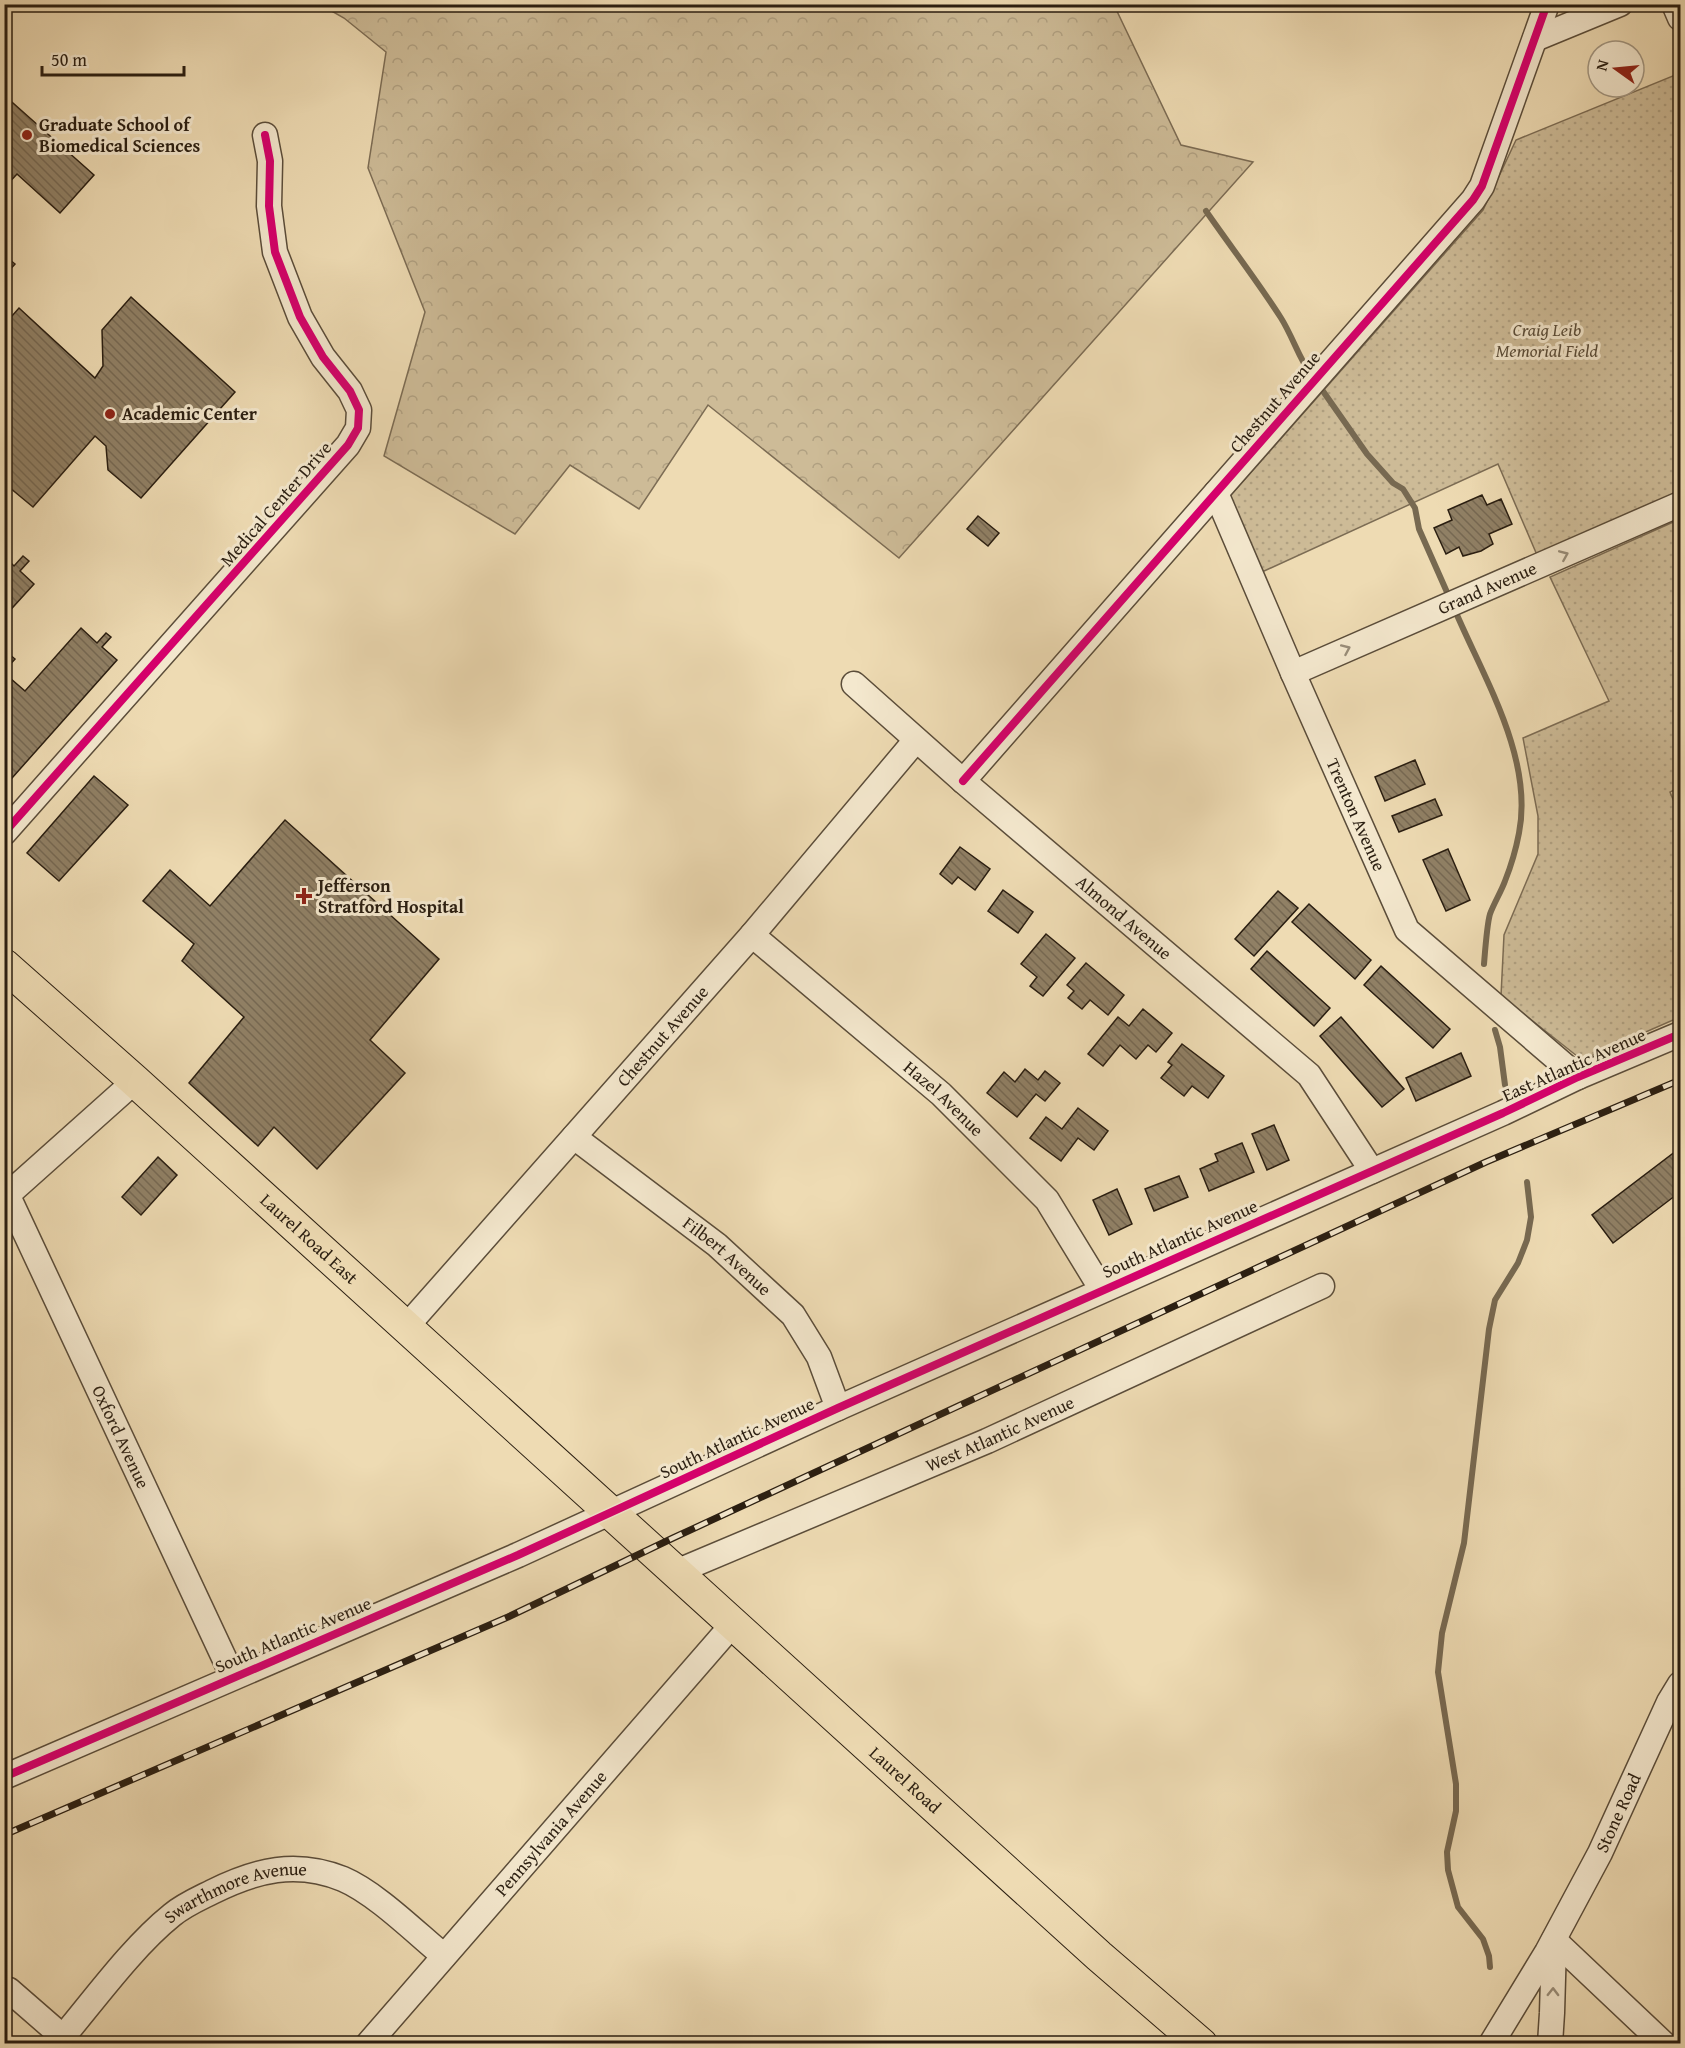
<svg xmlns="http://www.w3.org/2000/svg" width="1685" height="2048" viewBox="0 0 1685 2048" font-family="'Gentium Book Plus',serif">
	<defs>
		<pattern id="forest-crowns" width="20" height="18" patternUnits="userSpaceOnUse" patternTransform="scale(1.5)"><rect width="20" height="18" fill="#cdbb97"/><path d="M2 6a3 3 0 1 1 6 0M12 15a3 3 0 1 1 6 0" fill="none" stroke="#b0a081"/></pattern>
		<pattern id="park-dots" width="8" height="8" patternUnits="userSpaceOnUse" patternTransform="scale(1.5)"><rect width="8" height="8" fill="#cdbb97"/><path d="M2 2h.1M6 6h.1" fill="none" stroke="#b0a081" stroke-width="1.8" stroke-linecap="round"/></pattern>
		<pattern id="building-back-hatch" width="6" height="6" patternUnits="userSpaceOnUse" patternTransform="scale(1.5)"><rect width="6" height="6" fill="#908065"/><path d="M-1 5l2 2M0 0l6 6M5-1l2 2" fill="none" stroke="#766852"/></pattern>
	</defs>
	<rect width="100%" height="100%" fill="#eedbb3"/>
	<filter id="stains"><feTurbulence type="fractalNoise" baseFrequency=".00333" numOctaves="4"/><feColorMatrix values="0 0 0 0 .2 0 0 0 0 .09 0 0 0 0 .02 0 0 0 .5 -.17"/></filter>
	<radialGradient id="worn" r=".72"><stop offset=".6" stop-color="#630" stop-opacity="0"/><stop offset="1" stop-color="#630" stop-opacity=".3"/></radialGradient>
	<polygon fill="url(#forest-crowns)" stroke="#7c6c54" stroke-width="1.5" points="321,5 1114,5 1181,145 1253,162 899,558 708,405 639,509 570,465 515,534 384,456 425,312 368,168 386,52 344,18"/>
	<g fill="url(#park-dots)" stroke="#7c6c54" stroke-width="1.5">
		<polygon points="1680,73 1680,491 1537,555 1498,464 1262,572 1230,496 1483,210 1516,140"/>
		<polygon points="1680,519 1680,787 1670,792 1680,816 1680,1017 1582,1060 1501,996 1504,935 1538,854 1538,816 1523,738 1609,701 1550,577"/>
	</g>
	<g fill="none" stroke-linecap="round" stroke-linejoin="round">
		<g stroke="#776951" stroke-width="6">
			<path d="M1206 211C1231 247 1258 282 1281 318 1293 337 1299 359 1312 376"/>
			<polyline points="1318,384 1367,454 1393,483 1403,489 1415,508 1419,529 1450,599"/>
			<path d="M1454 608C1482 675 1534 757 1519 833 1516 849 1511 866 1505 881 1501 892 1494 903 1490 914 1487 924 1485 952 1484 964"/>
			<polyline points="1495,1030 1500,1047 1505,1085"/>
			<polyline points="1490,1967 1489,1956 1483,1939 1458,1907 1448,1870 1447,1852 1456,1811 1456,1784 1438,1672 1442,1633 1464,1543 1489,1329 1495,1300 1518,1263 1527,1240 1531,1217 1527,1182"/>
		</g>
	</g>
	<g fill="url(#building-back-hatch)" stroke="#2a1e11" stroke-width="1.5">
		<polygon points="4,95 94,175 60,213 17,174 4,188"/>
		<polygon points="4,255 15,264 4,276"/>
		<polygon points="131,297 235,392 141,498 108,470 106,446 95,436 33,507 4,483 4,325 19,308 95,378 103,366 102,330"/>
		<polygon points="1482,495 1487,505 1501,499 1512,524 1489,534 1493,544 1481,551 1463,556 1459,547 1446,554 1434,528 1452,520 1448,510"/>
		<polygon points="978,516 999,533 988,546 967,529"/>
		<polygon points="4,556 14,566 23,556 29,561 20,571 34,584 4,617"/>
		<polygon points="81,628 97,643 106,633 111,637 102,647 117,660 4,787 4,673 25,691"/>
		<polygon points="9,654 15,659 4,671 4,659"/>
		<polygon points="1415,760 1425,784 1385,801 1375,777"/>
		<polygon points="94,776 128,805 59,881 27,853"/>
		<polygon points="1435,799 1442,815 1399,832 1392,816"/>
		<polygon points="285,820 439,959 370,1040 405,1073 317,1169 274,1127 258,1146 189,1083 244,1017 182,961 194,944 143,901 170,870 210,906"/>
		<polygon points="960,847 990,869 975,890 958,877 952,884 940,874"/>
		<polygon points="1448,849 1470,900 1446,911 1423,860"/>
		<polygon points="1003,890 1033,912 1018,933 988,911"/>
		<polygon points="1278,891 1298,908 1254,956 1235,939"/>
		<polygon points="1309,904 1371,960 1355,979 1292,922"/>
		<polygon points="1046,934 1075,958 1043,996 1030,986 1037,977 1021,964"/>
		<polygon points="1267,951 1330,1008 1314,1026 1251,969"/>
		<polygon points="1086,963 1124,995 1108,1015 1090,1000 1082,1009 1068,998 1074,991 1067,985"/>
		<polygon points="1381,966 1450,1029 1433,1048 1364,985"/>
		<polygon points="1143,1009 1172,1033 1156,1052 1148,1045 1136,1059 1120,1045 1103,1066 1088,1054 1118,1017 1129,1026"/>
		<polygon points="1341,1017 1404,1089 1382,1107 1320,1036"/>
		<polygon points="1182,1044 1224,1076 1208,1098 1192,1086 1184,1096 1161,1078 1172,1065 1168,1062"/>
		<polygon points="1461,1053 1471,1076 1416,1101 1406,1078"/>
		<polygon points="1025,1069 1038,1080 1045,1071 1060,1083 1045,1101 1036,1094 1017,1117 987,1093 1004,1072 1015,1082"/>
		<polygon points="1078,1108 1108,1131 1094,1150 1078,1138 1061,1161 1030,1138 1046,1117 1062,1129"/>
		<polygon points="1274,1125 1289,1160 1267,1170 1252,1134"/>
		<polygon points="1242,1143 1254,1172 1209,1191 1200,1169 1218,1161 1215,1154"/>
		<polygon points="1680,1148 1680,1192 1613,1243 1592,1215"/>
		<polygon points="158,1157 177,1175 141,1215 122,1197"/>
		<polygon points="1179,1176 1188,1197 1154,1211 1145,1189"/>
		<polygon points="1117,1189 1132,1224 1109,1235 1093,1200"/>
	</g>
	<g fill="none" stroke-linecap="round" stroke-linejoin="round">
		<defs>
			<g id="minor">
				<polyline points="1674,4 1680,18"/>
				<polyline points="1535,39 1620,4"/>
				<path id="s1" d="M1216 493 1293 673 1407 930 1578 1077"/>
				<path id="s2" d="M1293 673 1680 504"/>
				<path id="s3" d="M854 684 963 781 1309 1075 1372 1171"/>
				<polyline points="963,781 1473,200 1482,186 1547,4"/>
				<polyline points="4,833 348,445 358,428 359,410 350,391 323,357 300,317 275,252 269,206 270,161 265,135"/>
				<path id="s4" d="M752 935 941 1094 1047 1200 1102 1290"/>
				<path id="s5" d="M574 1137 717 1245 793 1315 819 1357 838 1408"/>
				<path id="s6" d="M8 1196 233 1677"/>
				<polyline points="4,1198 135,1081"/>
				<path id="s7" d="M406 1327 752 935 916 740"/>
				<path id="s8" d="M676 1572 987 1441 1322 1286"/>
				<polyline points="4,1777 518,1555 838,1408 1503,1113 1578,1077 1680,1034"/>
				<polyline points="1554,1940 1664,2044"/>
				<polyline points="9,1990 63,2037"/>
				<path id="s9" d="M57 2044C92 2003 131 1948 172 1915 184 1905 198 1899 212 1892 256 1870 296 1860 343 1879 376 1893 416 1933 444 1956"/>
				<path id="s10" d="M368 2044 733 1624"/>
				<path id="s11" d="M1491 2044 1547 1952 1600 1853 1669 1702 1680 1684"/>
				<polyline points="1550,2044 1552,2013 1554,1944"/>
			</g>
			<g id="major">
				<path id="s12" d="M4 965 135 1081 1099 1956 1201 2044"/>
			</g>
		</defs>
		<use href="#minor" stroke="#5b4d3a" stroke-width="27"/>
		<use href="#major" stroke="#2a1e11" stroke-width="34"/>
		<use href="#minor" stroke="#f4e8ce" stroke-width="24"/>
		<use href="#major" stroke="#eedbb3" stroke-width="32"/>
		<defs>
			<polyline id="rail" points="4,1835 508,1617 673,1538 1486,1162 1680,1080"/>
		</defs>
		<use href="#rail" stroke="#2a1e11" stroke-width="7"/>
		<use href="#rail" stroke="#f4e8ce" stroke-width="4.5" stroke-dasharray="14" stroke-linecap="butt"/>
		<defs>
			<g id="cycleway">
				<polyline points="963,781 1473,200 1482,186 1547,4"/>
				<polyline points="4,833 348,445 358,428 359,410 350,391 323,357 300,317 275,252 269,206 270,161 265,135"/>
				<polyline points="4,1777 518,1555 838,1408 1503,1113 1578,1077 1680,1034"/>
			</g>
		</defs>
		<use href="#cycleway" stroke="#f4e8ce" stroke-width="11"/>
		<use href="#cycleway" stroke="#d6006c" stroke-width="8"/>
	</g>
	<defs><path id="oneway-chevron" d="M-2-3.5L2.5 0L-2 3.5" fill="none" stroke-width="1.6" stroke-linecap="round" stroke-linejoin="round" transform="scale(1.5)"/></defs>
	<g stroke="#998d79">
		<use href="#oneway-chevron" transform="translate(1564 555) rotate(-23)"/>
		<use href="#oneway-chevron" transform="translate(1346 649) rotate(-24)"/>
		<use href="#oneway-chevron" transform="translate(1553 1992) rotate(-89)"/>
	</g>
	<g fill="#8f2418" stroke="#f4e8ce" stroke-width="2">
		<circle cx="27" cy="135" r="6"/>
		<circle cx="110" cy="414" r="6"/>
		<path d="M301 887h6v6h6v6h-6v6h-6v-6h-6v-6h6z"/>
	</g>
	<g text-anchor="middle" stroke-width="6" stroke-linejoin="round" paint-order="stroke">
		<g font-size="18" font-weight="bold" fill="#2a1e11" stroke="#f4e8ce" text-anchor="start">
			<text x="39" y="131">Graduate School of<tspan x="39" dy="21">Biomedical Sciences</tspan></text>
			<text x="122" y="420">Academic Center</text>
			<text x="318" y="892">Jefferson<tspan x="318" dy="21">Stratford Hospital</tspan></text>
		</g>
		<g font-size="18" font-style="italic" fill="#5b4d39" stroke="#f4e8ce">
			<text x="1547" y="336">Craig Leib<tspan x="1547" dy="21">Memorial Field</tspan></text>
		</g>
		<g font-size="18" fill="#2a1e11" stroke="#f4e8ce">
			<text transform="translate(1275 402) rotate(-49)" y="6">Chestnut Avenue</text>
			<text transform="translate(276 504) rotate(-49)" y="6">Medical Center Drive</text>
			<text dy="6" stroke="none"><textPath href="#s2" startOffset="212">Grand Avenue</textPath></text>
			<text dy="6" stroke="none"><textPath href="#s1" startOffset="351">Trenton Avenue</textPath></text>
			<text dy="6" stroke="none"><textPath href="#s3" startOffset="357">Almond Avenue</textPath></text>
			<text dy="6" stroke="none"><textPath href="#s7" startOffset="388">Chestnut Avenue</textPath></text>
			<text transform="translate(1574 1065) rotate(-24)" y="6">East Atlantic Avenue</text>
			<text dy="6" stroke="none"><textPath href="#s4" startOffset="252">Hazel Avenue</textPath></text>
			<text dy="6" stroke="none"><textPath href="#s12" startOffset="410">Laurel Road East</textPath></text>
			<text transform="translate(1180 1239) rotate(-24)" y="6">South Atlantic Avenue</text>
			<text dy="6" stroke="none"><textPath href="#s5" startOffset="194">Filbert Avenue</textPath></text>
			<text dy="6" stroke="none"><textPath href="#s8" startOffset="352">West Atlantic Avenue</textPath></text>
			<text dy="6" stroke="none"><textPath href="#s6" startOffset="266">Oxford Avenue</textPath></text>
			<text transform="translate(737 1438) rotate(-25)" y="6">South Atlantic Avenue</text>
			<text transform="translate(293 1635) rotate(-23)" y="6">South Atlantic Avenue</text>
			<text dy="6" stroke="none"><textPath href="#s12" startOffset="1215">Laurel Road</textPath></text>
			<text dy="6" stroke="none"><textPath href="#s11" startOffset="264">Stone Road</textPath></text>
			<text dy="6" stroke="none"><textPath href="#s10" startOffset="279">Pennsylvania Avenue</textPath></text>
			<text dy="6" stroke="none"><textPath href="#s9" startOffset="242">Swarthmore Avenue</textPath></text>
		</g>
	</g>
	<rect width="1685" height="2048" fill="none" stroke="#eedbb3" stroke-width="24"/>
	<rect x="6" y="6" width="1673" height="2036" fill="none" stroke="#2a1e11" stroke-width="3"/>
	<rect x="12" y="12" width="1661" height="2024" fill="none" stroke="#2a1e11" stroke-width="1.5"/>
	<g transform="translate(1616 69) rotate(285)"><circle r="28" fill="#f4e8ce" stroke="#a39782" stroke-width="1.5"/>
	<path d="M0-4.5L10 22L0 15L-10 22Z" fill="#8f2418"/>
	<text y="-9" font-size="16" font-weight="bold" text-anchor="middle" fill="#2a1e11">N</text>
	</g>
	<path d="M42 66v9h142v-9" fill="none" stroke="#2a1e11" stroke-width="3"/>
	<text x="51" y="66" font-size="18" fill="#2a1e11" stroke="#f4e8ce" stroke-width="4.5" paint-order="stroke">50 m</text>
	<rect width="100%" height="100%" filter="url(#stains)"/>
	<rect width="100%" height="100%" fill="url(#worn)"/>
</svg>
